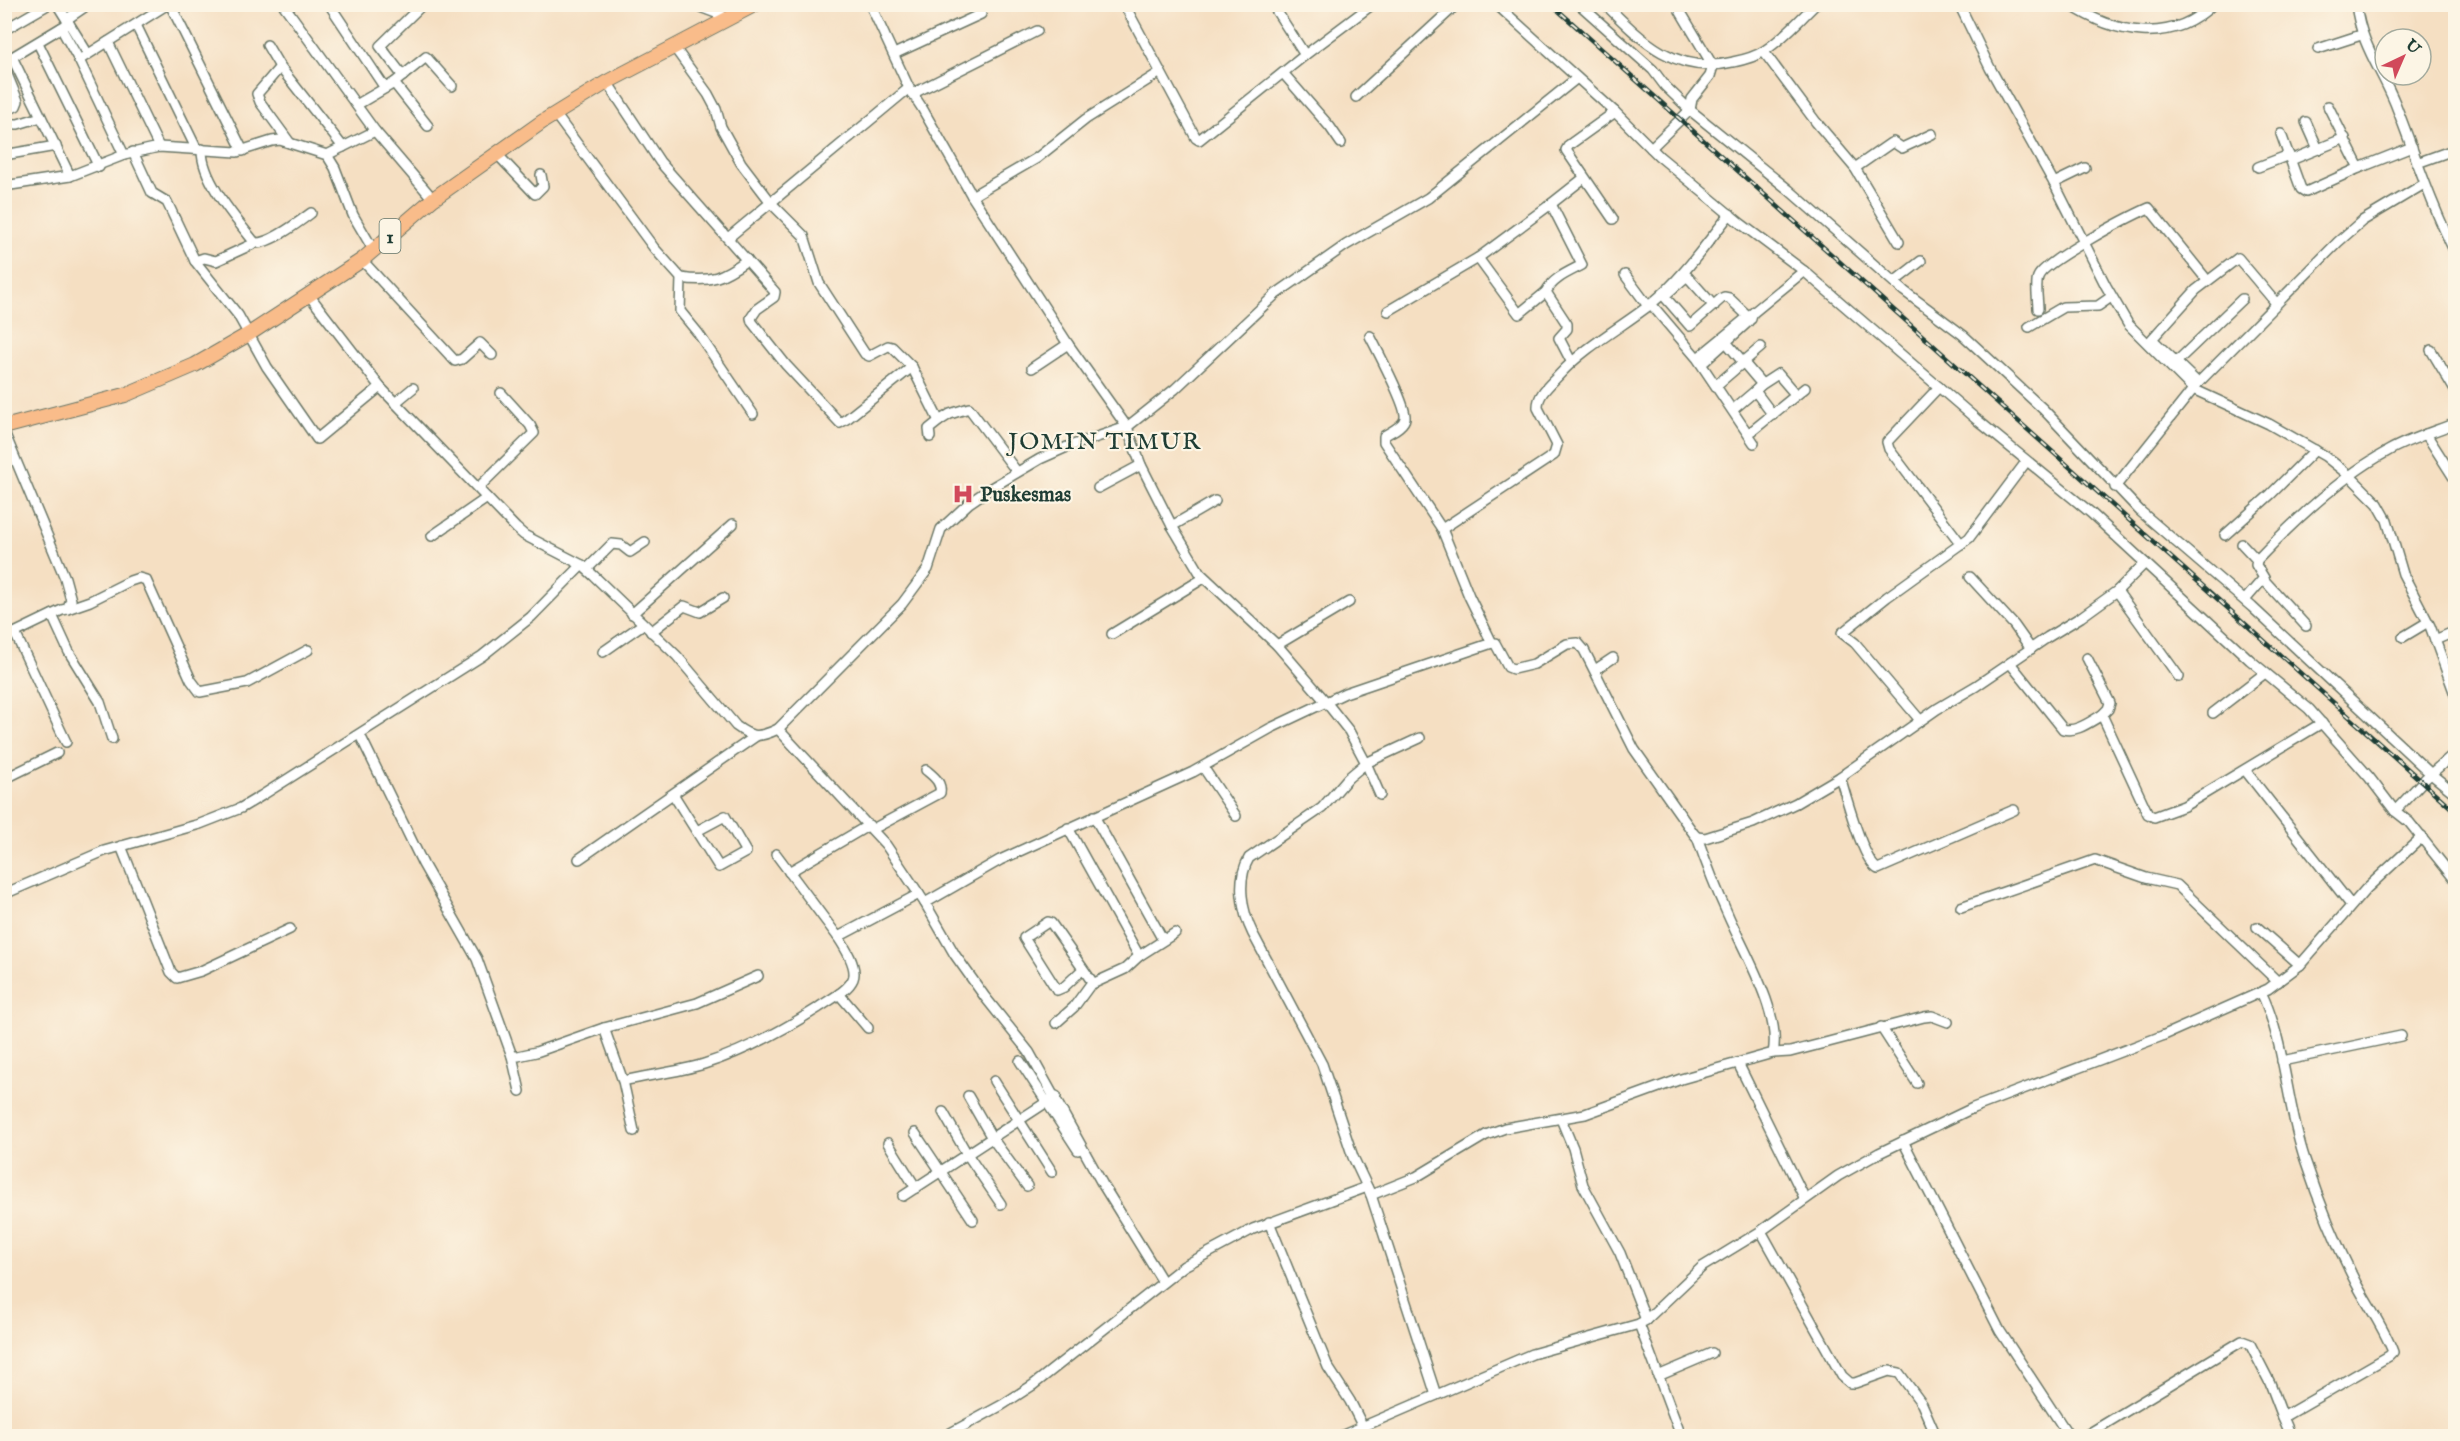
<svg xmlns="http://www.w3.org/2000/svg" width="2460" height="1441" viewBox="0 0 2460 1441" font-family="'IM FELL English',serif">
	<rect width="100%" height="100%" fill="#fcf5e5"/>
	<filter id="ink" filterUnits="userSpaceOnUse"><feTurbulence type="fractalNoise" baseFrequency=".0167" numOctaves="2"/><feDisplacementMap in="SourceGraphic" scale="12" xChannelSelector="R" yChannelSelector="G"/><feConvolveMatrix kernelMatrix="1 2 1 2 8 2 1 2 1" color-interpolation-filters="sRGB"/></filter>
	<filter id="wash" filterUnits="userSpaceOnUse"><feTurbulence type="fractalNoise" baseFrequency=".008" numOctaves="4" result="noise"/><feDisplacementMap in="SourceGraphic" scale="24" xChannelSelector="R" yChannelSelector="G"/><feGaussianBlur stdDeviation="1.35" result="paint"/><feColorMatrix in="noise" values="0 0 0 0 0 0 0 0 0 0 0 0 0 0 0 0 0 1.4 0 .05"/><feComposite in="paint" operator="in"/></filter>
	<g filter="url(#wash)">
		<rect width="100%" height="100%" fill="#f5dfc2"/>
	</g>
	<g filter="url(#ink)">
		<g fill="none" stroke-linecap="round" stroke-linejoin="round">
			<defs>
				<g id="minor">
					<polyline points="57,4 88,54"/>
					<polyline points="170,4 243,151"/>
					<polyline points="283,4 375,131 433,199"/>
					<polyline points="329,4 385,88"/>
					<polyline points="692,4 729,18"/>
					<polyline points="870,4 909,88 922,108 972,196 1068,344 1127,427 1141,465 1172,526 1200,573 1277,645 1326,702 1345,693 1492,643 1495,643 1508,667 1513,669 1534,664 1567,644 1578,643 1584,650 1634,749 1694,834 1697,837 1705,838 1753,823 1796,803 1840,777 1937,709 1976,686 2048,637 2081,617 2117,591 2145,563"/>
					<polyline points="1124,4 1196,138 1199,140 1305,55 1272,4"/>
					<polyline points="1496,4 1615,112 1659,156 1740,223 1804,271 1976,419 2091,513 2250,660 2309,709 2369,777 2395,811 2409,822 2456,881"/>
					<polyline points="1579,4 1653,70 1665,86 1690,110 1789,190 1904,291 1963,335 2043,409 2140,511 2252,607 2431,774 2456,794"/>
					<path d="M1605 4C1642 41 1677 76 1733 62 1743 60 1755 57 1764 51 1783 39 1799 20 1816 4"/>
					<polyline points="1959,4 1990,68 2054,183 2106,286 2128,324 2193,389 2269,424 2325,456 2350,476 2378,504 2387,520 2403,574 2430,626 2456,697"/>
					<path d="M2069 4C2114 34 2171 46 2213 4"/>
					<path d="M2356 4C2361 45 2380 67 2395 103 2415 154 2431 205 2456 254"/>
					<polyline points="67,19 89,4"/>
					<polyline points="136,25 196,148"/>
					<polyline points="61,28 79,60 124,155"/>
					<polyline points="4,30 49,4"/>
					<polyline points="108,42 159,147"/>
					<polyline points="38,43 99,167"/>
					<polyline points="267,45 280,67"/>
					<polyline points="674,47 708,94 716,109 721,127 741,163 773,205 804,236 819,283 865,354 869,356 888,346 892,347 912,367 939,421 950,414 969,408 1017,472"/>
					<polyline points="2318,49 2361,35"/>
					<polyline points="1764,52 1816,122 1855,168 1899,242"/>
					<polyline points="894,54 981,14"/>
					<polyline points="1305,55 1373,4"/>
					<polyline points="12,57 70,176"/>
					<polyline points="79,60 168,4"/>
					<polyline points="4,62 69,23"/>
					<polyline points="4,67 18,101 16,106 4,112"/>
					<polyline points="1283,73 1330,127 1341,143"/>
					<polyline points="403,76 380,46 423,4"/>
					<polyline points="607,82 660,162 775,292 774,297 757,309 751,318 752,322 786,365 840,423 848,418 912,367"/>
					<polyline points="394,83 428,126"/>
					<polyline points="912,94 1037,31"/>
					<polyline points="1356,97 1457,4"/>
					<polyline points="358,104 394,83 426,57 452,86"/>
					<polyline points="2328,106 2359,168"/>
					<polyline points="555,114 654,248 681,278 680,311 698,333 753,414"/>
					<polyline points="2306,122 2318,149"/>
					<polyline points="4,124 18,124 41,117"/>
					<polyline points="2281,134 2301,189 2306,192 2359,168 2412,147"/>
					<polyline points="290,143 260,102 257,94 280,67 343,147"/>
					<polyline points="1651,148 1690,110 1692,99 1710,76 1713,66 1676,4"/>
					<path d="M202 149C201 180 237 220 255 243 270 244 299 222 311 213"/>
					<polyline points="133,152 152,193 167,202 195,261 238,315 267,367 317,439 380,387"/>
					<polyline points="496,153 535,194 543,186 541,175"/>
					<polyline points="4,155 56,146"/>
					<polyline points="327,155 335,168 353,215 374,251"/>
					<polyline points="2291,160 2345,138"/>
					<polyline points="2417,163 2456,149"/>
					<polyline points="2258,167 2289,155"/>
					<polyline points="1855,168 1891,143 1893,142 1902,148 1932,134"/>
					<polyline points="2054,183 2085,168"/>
					<polyline points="4,186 70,176 124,155 159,147 237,152 272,141 280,140 327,155 375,131"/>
					<polyline points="972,196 1037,158 1086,119 1159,73"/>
					<polyline points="1551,204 1584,178"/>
					<polyline points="1613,219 1566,150 1569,145 1615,112"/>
					<polyline points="728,238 909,88"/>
					<polyline points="1478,258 1519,314 1546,292"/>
					<polyline points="362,260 455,361 462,359 480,343 492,355"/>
					<polyline points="195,261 204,258 216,261 255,243"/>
					<polyline points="1625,275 1648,306"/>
					<path d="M681 278C711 283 723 277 747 260"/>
					<polyline points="1894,282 1921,261"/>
					<path d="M309 295 380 387 516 528 524 535 582 565 594 576 677 656 736 726C752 738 759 738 778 729L886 845 925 903 955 955 985 997 1029 1052 1103 1185 1163 1282"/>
					<polyline points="1651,304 1697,358 1754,443"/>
					<polyline points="1714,306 1687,276 1664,296 1690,326 1722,298 1724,297 1729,298 1751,319"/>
					<path d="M2038 309C2038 300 2035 286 2038 277 2044 261 2131 216 2149 208L2207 280"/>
					<path d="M1388 311 1478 258 1551 204 1582 265C1569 272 1553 278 1546 292L1567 324V329L1559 338 1571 361"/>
					<polyline points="1752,315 1748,322 1705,361 1699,357 1804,271"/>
					<polyline points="2029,327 2063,307 2098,306 2111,297"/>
					<path d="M1370 336C1377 350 1407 406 1405 418 1404 426 1390 432 1384 436V442L1442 529 1469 596 1492 643"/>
					<polyline points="1726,342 1760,382 1761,385 1755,391 1773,415"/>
					<polyline points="2431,350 2456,392"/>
					<polyline points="2172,366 2242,299"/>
					<polyline points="1032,368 1068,344"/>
					<polyline points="1719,383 1761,347"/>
					<polyline points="2198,383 2152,339 2196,290 2238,258 2276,303"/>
					<polyline points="1761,385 1778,374 1796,395"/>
					<polyline points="1939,387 1887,442 1889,449 1961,544"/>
					<polyline points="395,403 413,388"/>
					<polyline points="1735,408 1755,391"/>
					<polyline points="1752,431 1805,388"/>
					<polyline points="4,432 65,578 71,600 67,609 62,610 4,638"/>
					<polyline points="2426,434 2456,481"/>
					<polyline points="930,437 929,429 939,421"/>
					<polyline points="2115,487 2198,383 2338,242 2362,221 2424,184"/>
					<polyline points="478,488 534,433 530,425 501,393"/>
					<polyline points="1098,488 1141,465"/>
					<polyline points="1172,526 1215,501"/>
					<path d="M1442 529 1554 455 1557 445 1538 408C1537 394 1551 384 1560 374 1586 346 1620 328 1651 304 1682 279 1706 244 1730 214"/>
					<polyline points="2225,535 2271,494 2315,450"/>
					<polyline points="432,536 487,498"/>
					<polyline points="2242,544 2257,560 2256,565 2264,578 2245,600"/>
					<path d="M2257 560C2293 522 2342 476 2388 451 2409 439 2433 432 2456 423"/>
					<polyline points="587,569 612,544 621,545 630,552 645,542"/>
					<polyline points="1970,577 2014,625 2031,649"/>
					<polyline points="2264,580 2306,626"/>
					<polyline points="2117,591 2179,677"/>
					<polyline points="67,609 90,601 130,581 139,578 146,580 191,680 200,692 247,683 308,650"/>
					<polyline points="632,614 733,524"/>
					<polyline points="52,615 69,652 100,702 112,739"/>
					<polyline points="651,632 684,606 700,612 723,598"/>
					<polyline points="15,633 66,742"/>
					<polyline points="1112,634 1204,578"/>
					<polyline points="2403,637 2428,622"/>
					<polyline points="2435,640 2456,631"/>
					<polyline points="1277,645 1349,602"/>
					<polyline points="603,652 643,624"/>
					<polyline points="2087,658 2110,703 2108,709 2102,715"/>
					<path d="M2010 663 2063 729C2076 733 2091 721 2102 715L2148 814 2154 817 2184 806 2322 723"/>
					<polyline points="1595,670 1613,658"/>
					<polyline points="2213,713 2265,673"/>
					<polyline points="1920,720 1855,643 1842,633 1887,597 1969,538 2026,462"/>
					<polyline points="778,729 902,604 928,569 941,529 969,503 991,488 1040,459 1067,447 1127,427 1175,389 1276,294 1346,245 1428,198 1577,78"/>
					<polyline points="360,735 423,864 477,959 512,1056 520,1091"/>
					<polyline points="1203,767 1236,816"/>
					<polyline points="2245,770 2351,905"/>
					<path d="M1840 777C1846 795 1863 862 1878 869L2014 810"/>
					<polyline points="4,779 57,753"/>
					<polyline points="673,794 719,867 746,852 725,816 697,831"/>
					<polyline points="1380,795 1366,763 1420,738"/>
					<polyline points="2395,811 2425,779 2456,752"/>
					<polyline points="1094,816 1163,940"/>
					<path d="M873 829 940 793C942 782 933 776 926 770"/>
					<polyline points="121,846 171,972 177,978 201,971 290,929"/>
					<polyline points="776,854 838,937"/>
					<polyline points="579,859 756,736"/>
					<polyline points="789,872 869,825"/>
					<polyline points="4,894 104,851 200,824 241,808 261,796 482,656 531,617 582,565"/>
					<path d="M925 903 1000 860 1193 772 1271 728 1326 702 1349 731 1366 763 1348 778 1322 808 1249 858C1236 880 1242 912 1253 934L1322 1064 1353 1157 1371 1195 1436 1395"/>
					<polyline points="1961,907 2095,860 2146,878 2177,885 2278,982"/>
					<polyline points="2257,927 2300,965"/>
					<polyline points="1139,956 1175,933"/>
					<polyline points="1083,969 1064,987 1057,990 1024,938 1048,922 1051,923 1093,983"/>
					<polyline points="839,994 868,1028"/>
					<polyline points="1056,1023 1074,1007 1090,985 1125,969 1139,956 1068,828"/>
					<polyline points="1881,1027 1917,1083"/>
					<polyline points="604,1028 623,1081 634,1131"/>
					<polyline points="1773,1053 1790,1052 1924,1017 1932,1016 1948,1022"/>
					<polyline points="512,1056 518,1056 536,1052 604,1028 697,1003 758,976"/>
					<polyline points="1020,1061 1078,1150"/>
					<polyline points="2282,1061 2401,1036"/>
					<polyline points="1738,1063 1805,1199"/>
					<path d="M623 1081C649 1075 678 1072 704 1064 745 1051 782 1031 818 1008 829 1000 848 991 853 979 858 967 844 946 838 937L919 894"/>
					<polyline points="994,1081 1052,1172"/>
					<polyline points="968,1096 992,1138 1027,1186"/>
					<polyline points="943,1112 967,1154 1001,1204"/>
					<polyline points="1561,1119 1573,1148 1583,1185 1620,1253 1646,1320"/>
					<polyline points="915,1133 973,1220"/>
					<polyline points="1903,1141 2000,1331 2069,1436"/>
					<polyline points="888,1143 916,1188"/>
					<path d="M1371 1195 1416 1177 1486 1135 1505 1128 1585 1114 1681 1079 1773 1053C1782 1014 1743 950 1728 915 1716 889 1706 863 1697 837"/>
					<polyline points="903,1196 1056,1096"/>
					<polyline points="1269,1222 1328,1367 1350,1401 1363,1427"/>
					<polyline points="1761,1231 1842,1376 1850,1383 1855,1383 1889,1371 1899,1373 1922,1404 1936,1436"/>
					<polyline points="1639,1324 1681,1436"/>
					<polyline points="1658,1376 1712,1353"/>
					<polyline points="2283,1417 2291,1436"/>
					<polyline points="945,1436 1002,1405 1033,1385 1184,1266 1253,1229 1367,1187"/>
					<polyline points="1341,1436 1532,1354 1639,1324 1646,1320 1702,1267 1761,1231 1838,1176 1879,1153 1973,1108 2162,1036 2268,989 2300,965 2366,889 2422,837"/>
					<path d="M2085 1436 2242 1341 2250 1344 2270 1383 2283 1417 2389 1356 2393 1352C2384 1328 2368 1306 2356 1283 2336 1244 2319 1202 2305 1160 2286 1105 2286 1044 2261 992"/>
				</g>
				<polyline id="highway" points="4,427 125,395 195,365 249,334 362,260 433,199 542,122 607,82 756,4"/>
			</defs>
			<use href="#minor" stroke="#6a7666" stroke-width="12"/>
			<use href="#highway" stroke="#6a7666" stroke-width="16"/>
			<use href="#minor" stroke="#fff" stroke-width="9"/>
			<use href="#highway" stroke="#f9bc8a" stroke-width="14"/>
			<defs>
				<polyline id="rail" points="1551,4 2456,812"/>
			</defs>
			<use href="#rail" stroke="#1f3d34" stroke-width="4.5"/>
			<use href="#rail" stroke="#fcf5e5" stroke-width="2" stroke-dasharray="7" stroke-linecap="butt"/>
		</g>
	</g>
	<defs>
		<symbol id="hospital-bare" viewBox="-9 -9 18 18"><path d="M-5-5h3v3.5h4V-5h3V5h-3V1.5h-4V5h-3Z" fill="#d1495b" stroke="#fcf5e5" stroke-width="2.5" paint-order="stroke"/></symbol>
	</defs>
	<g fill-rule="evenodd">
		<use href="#hospital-bare" x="948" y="479" width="30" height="30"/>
	</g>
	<g text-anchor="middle" stroke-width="4.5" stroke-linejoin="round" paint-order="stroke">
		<rect fill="#fcf5e5" stroke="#617469" stroke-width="1.5" x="379.5" y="219" width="21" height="34" rx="4.5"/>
		<g font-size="20" font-weight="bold" fill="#1f3d34">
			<text x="390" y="243">1</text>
		</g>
		<g font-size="21" font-weight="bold" fill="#1f3d34" stroke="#fcf5e5" text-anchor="start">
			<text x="980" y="501">Puskesmas</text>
		</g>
		<g font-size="24" letter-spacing="1.5" fill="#1f3d34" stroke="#fcf5e5">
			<text x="1105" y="449">JOMIN TIMUR</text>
		</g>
	</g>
	<rect width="2460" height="1441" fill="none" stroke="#fcf5e5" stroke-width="24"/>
	<g transform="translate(2403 57) rotate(44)"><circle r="28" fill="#fcf5e5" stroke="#a4ab9e" stroke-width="1.5"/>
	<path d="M0-4.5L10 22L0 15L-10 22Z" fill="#d1495b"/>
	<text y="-9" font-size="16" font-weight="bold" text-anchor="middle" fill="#1f3d34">U</text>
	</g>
</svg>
